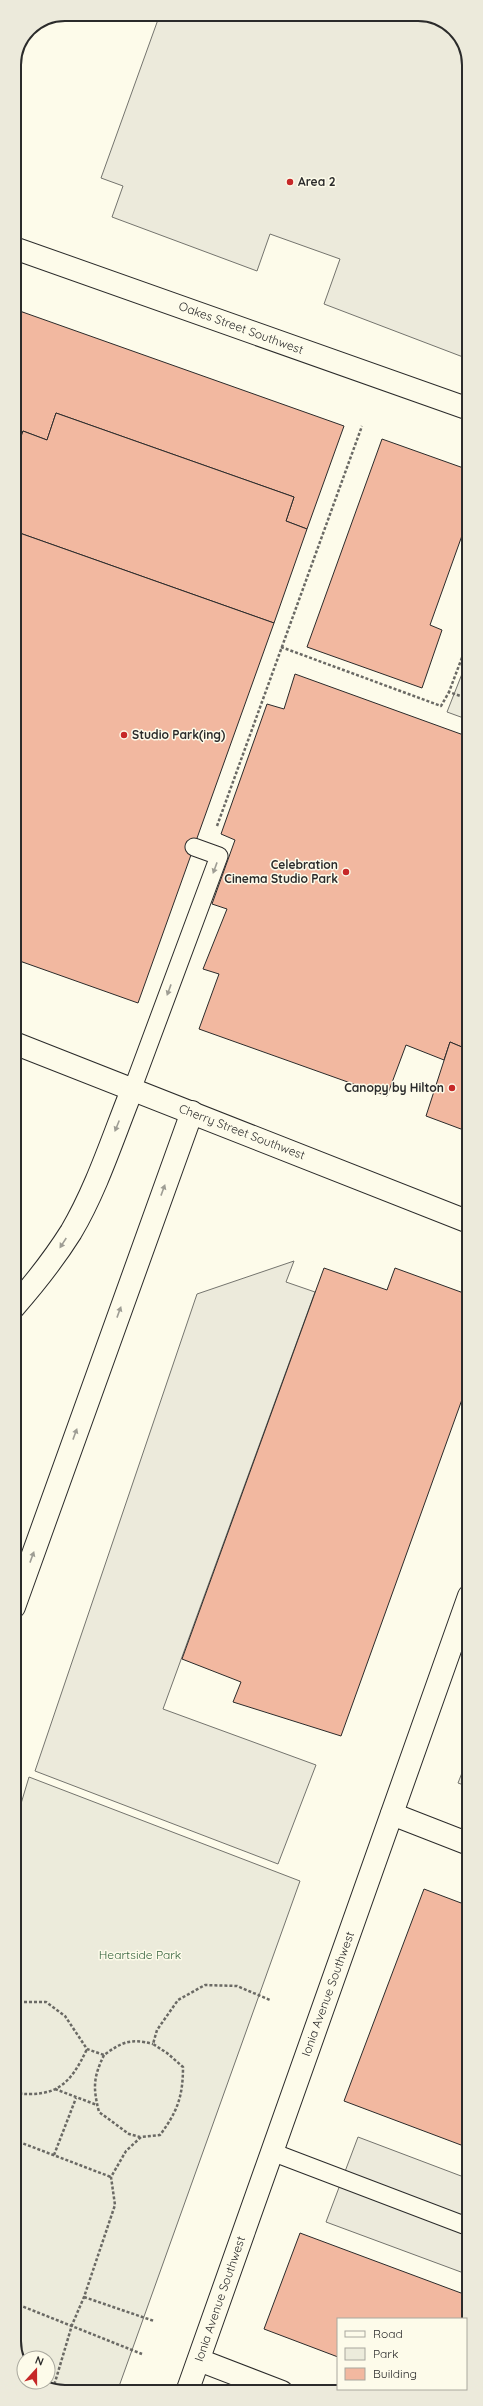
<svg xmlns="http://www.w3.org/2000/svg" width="483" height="2406" viewBox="0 0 483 2406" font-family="Quicksand,sans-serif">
	<rect width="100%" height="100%" fill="#fdfbea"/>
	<g fill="#ecebdb" stroke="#74746e">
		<polygon points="469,656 469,720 447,712"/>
		<polygon points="29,1777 300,1881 117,2392 59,2392 39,2382 48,2382 48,2358 24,2358 24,2367 14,2348 14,1827"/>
	</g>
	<g fill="#eceadb" stroke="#74746e">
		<polygon points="160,14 424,14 454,29 469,58 469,340 463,357 324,304 340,259 270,234 257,271 112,217 123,186 101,178"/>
		<polygon points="294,1261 286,1282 315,1292 163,1709 316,1765 278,1864 35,1771 197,1294"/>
		<polygon points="469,1755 469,1787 458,1783"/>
		<polygon points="358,2137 469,2179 469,2275 326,2222"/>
	</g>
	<g fill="#f2b8a0" stroke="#2b2b2b">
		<polygon points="14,309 344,426 307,529 286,521 294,497 56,413 47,440 23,431 14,456"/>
		<polygon points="56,413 294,497 286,521 307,529 274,623 14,531 14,456 23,431 47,440"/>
		<polygon points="382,439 469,470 469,516 430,625 442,630 422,688 307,647"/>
		<polygon points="14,531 274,623 138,1003 14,959"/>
		<polygon points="295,674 469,737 469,1050 450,1042 444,1060 406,1045 387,1096 199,1029 219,974 203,969 227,909 212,904 235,840 221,834 267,704 284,709"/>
		<polygon points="450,1042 469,1050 469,1132 426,1116"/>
		<polygon points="324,1268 387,1290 395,1268 469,1295 469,1380 341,1736 233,1702 241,1682 182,1659"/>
		<polygon points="424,1889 469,1906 469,2148 344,2101"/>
		<polygon points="300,2233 469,2296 469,2336 466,2344 466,2319 338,2319 338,2357 264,2329"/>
	</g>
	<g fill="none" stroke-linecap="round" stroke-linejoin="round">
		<defs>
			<g id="lane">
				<polyline points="132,1090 219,856 194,847"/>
				<polyline points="272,2152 469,2227"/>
			</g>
			<g id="street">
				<polyline points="392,1814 469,1844"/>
				<polyline points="199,2360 282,2392"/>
			</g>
			<g id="secondary">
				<polyline points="14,248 469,409"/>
				<polyline points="14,1043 469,1222"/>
				<polyline points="187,2392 469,1596"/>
			</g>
			<g id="highway">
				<path d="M14 1307C35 1283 54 1259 71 1232 97 1188 113 1137 132 1090"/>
				<polyline points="14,1607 192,1112"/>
			</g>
		</defs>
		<use href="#lane" stroke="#2b2b2b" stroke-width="19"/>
		<use href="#street" stroke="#2b2b2b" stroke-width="24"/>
		<use href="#secondary" stroke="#2b2b2b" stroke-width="24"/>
		<use href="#highway" stroke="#2b2b2b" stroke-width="24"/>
		<g stroke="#6a6964" stroke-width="2.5" stroke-dasharray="3 2" stroke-linecap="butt">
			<polyline points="469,639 449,692 469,699"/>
			<polyline points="281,647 441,706 449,692"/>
			<polyline points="217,826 362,426"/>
			<path d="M14 2002H46L65 2016 87 2049 104 2055C122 2042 130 2038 153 2044"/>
			<path d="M104 2055C93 2078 93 2088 99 2112L129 2134 140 2137"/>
			<polyline points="55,2089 97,2105"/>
			<path d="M14 2093C56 2098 70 2085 87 2049"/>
			<polyline points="14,2140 111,2177"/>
			<polyline points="54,2155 76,2098"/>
			<polyline points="84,2297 154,2321"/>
			<polyline points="14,2303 142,2354"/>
			<path d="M53 2389 72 2325 84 2297 115 2205 111 2177 126 2151 141 2137 160 2135C177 2112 183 2097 183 2067L167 2053 153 2044 157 2030 178 2000 205 1985 237 1986 270 2000"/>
		</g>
		<use href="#lane" stroke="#fdfbea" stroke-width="17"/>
		<use href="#street" stroke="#fdfbea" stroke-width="22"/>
		<use href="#secondary" stroke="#fdfbea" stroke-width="22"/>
		<use href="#highway" stroke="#fdfbea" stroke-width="22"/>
	</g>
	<defs><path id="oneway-solid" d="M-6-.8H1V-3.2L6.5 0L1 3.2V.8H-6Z"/></defs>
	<g fill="#9e9d94">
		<use href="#oneway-solid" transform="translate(215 868) rotate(110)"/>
		<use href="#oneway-solid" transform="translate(169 990) rotate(110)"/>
		<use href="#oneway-solid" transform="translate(117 1126) rotate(112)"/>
		<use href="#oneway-solid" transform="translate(163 1190) rotate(-70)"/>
		<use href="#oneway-solid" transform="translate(63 1243) rotate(123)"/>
		<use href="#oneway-solid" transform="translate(119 1312) rotate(-70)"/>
		<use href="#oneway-solid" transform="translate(75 1434) rotate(-70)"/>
		<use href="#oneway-solid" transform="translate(32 1557) rotate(-70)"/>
	</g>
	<g fill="#c62828" stroke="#fdfbea" stroke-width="1.5">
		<circle cx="290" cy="182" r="4"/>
		<circle cx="124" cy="735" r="4"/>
		<circle cx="346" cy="872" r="4"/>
		<circle cx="452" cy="1088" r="4"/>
	</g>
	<g text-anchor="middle" stroke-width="3" stroke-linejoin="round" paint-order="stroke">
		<g font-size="12" font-weight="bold" fill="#2b2b2b" stroke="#fdfbea" text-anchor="start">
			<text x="298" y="186">Area 2</text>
			<text x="132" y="739">Studio Park(ing)</text>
			<text x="338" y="869" text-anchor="end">Celebration<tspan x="338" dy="14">Cinema Studio Park</tspan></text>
			<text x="444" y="1092" text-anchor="end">Canopy by Hilton</text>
		</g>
		<g font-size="12" fill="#2b2b2b" stroke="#fdfbea">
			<text transform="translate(241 328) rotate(20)" y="4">Oakes Street Southwest</text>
			<text transform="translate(242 1132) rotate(21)" y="4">Cherry Street Southwest</text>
			<text transform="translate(328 1994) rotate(-70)" y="4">Ionia Avenue Southwest</text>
			<text transform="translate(220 2299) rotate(-71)" y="4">Ionia Avenue Southwest</text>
		</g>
		<g font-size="12" fill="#34623c" stroke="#fdfbea">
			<text x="140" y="1959">Heartside Park</text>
		</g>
	</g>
	<path d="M0 0H483V2406H0ZM65 21H418A44 44 0 0 1 462 65V2341A44 44 0 0 1 418 2385H65A44 44 0 0 1 21 2341V65A44 44 0 0 1 65 21Z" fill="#eceadb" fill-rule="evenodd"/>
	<path fill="none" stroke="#2b2b2b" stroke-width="2" d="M65 21H418A44 44 0 0 1 462 65V2341A44 44 0 0 1 418 2385H65A44 44 0 0 1 21 2341V65A44 44 0 0 1 65 21Z"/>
	<rect x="337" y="2318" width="130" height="72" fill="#fdfbea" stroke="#a9a89e"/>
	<rect x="345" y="2331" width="20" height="6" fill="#fdfbea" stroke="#a9a89e"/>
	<text x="373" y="2338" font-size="12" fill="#2b2b2b">Road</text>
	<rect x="345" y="2348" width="20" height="12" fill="#ecebdb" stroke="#a9a89e"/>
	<text x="373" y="2358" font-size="12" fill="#2b2b2b">Park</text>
	<rect x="345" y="2368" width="20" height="12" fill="#f2b8a0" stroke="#a9a89e"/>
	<text x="373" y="2378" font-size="12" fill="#2b2b2b">Building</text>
	<g transform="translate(36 2370) rotate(21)"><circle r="19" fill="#fdfbea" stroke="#a9a89e"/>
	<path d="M0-3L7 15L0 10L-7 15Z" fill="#c62828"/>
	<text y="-6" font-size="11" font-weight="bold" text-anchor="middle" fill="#2b2b2b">N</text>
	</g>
</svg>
